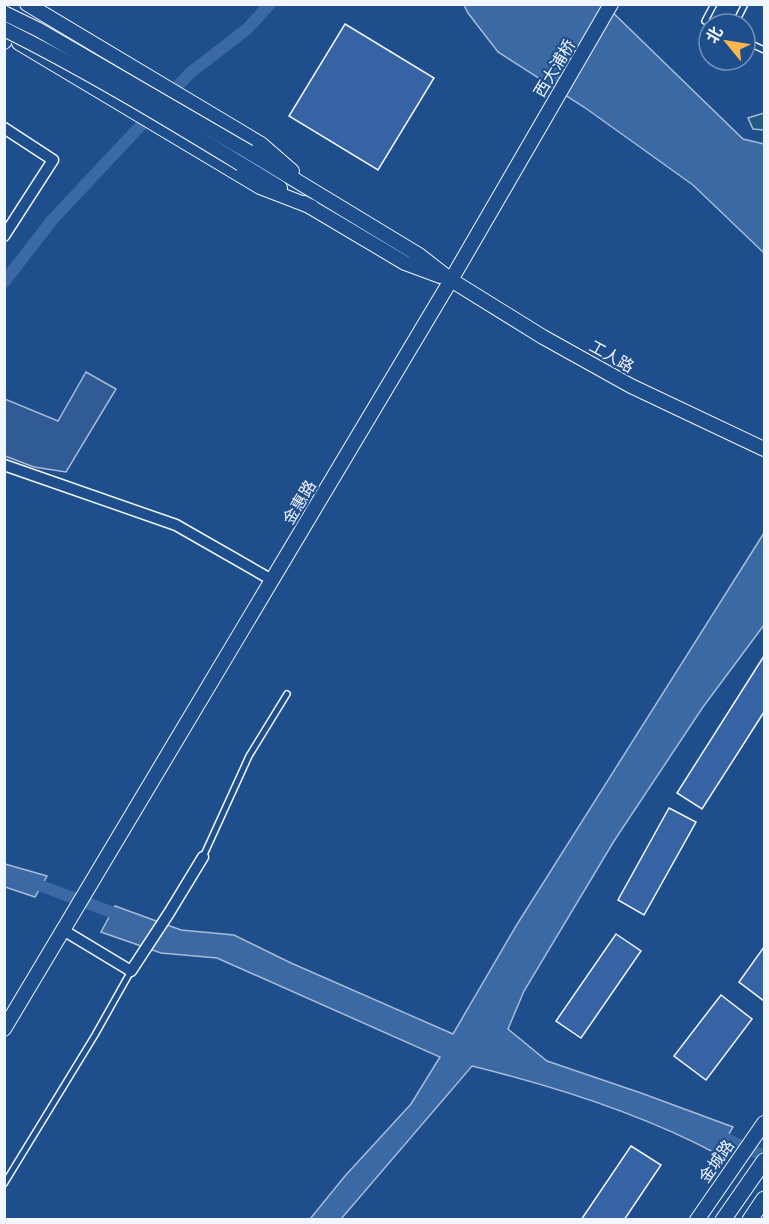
<svg xmlns="http://www.w3.org/2000/svg" width="769" height="1224" viewBox="0 0 769 1224" font-family="Roboto,'Noto Sans SC',sans-serif">
	<rect width="100%" height="100%" fill="#1f4e8c"/>
	<polygon fill="#245a82" stroke="#a8bbd7" stroke-width="1.5" points="764,113 764,130 753,129 748,118"/>
	<polygon fill="#305b95" stroke="#a8bbd7" stroke-width="1.5" points="86,372 116,389 66,472 34,467 5,456 5,399 58,421"/>
	<g fill="#3b69a3" stroke="#a8bbd7" stroke-width="1.5">
		<polygon points="464,5 605,5 743,139 764,144 764,253 693,185 584,107 498,52 468,13"/>
		<path d="M764 533V625L703 707 614 841 524 991 508 1029 547 1061 641 1093 733 1127 717 1154C644 1115 553 1086 472 1066L341 1219H310L345 1176 411 1104 440 1057 217 958 161 953 101 932 115 906 181 930 234 935 291 963 453 1034 516 926Z"/>
		<polygon points="5,864 47,876 35,897 5,887"/>
	</g>
	<g fill="none" stroke-linecap="round" stroke-linejoin="round">
		<g stroke="#3b69a3" stroke-width="12">
			<polyline points="4,282 53,219 190,73 247,29 270,4"/>
			<polyline points="4,872 127,918"/>
			<polyline points="711,1132 764,1156"/>
		</g>
	</g>
	<g fill="#3563a3" stroke="#f2f6ff" stroke-width="1.5">
		<polygon points="345,24 434,78 378,170 289,116"/>
		<polygon points="764,656 764,712 702,809 677,793"/>
		<polygon points="669,808 696,822 644,915 618,900"/>
		<polygon points="616,934 641,951 581,1038 556,1021"/>
		<polygon points="764,947 764,1001 739,982"/>
		<polygon points="721,995 752,1019 706,1080 674,1056"/>
		<polygon points="631,1146 661,1165 624,1220 581,1220"/>
	</g>
	<g fill="none" stroke-linecap="round" stroke-linejoin="round">
		<defs>
			<g id="lane">
				<polyline points="712,24 705,21 714,4"/>
				<polyline points="735,24 745,4"/>
				<polyline points="745,41 764,50"/>
				<polyline points="203,857 249,756 287,694"/>
				<polyline points="4,1184 95,1035 131,971"/>
			</g>
			<g id="street">
				<polyline points="4,128 53,160 4,236"/>
				<polyline points="4,465 176,525 272,580"/>
				<polyline points="63,930 131,971 169,913 203,857"/>
			</g>
			<g id="secondary">
				<polyline points="27,4 261,144 292,171"/>
				<polyline points="4,42 16,22"/>
				<polyline points="19,43 260,187 312,207"/>
				<polyline points="249,152 419,255 451,280 543,337 631,386 764,449"/>
				<polyline points="241,164 280,188"/>
				<polyline points="304,203 405,263 440,276"/>
				<polyline points="4,1029 451,280 611,4"/>
				<polyline points="697,1220 764,1123"/>
			</g>
			<g id="primary">
				<polyline points="723,1220 764,1161"/>
				<polyline points="750,1220 764,1199"/>
			</g>
		</defs>
		<use href="#lane" stroke="#f2f6ff" stroke-width="8"/>
		<use href="#street" stroke="#f2f6ff" stroke-width="13"/>
		<use href="#secondary" stroke="#f2f6ff" stroke-width="16"/>
		<use href="#primary" stroke="#f2f6ff" stroke-width="17"/>
		<use href="#lane" stroke="#1f4e8c" stroke-width="5"/>
		<use href="#street" stroke="#1f4e8c" stroke-width="10"/>
		<use href="#secondary" stroke="#1f4e8c" stroke-width="14"/>
		<use href="#primary" stroke="#1f4e8c" stroke-width="15"/>
		<defs>
			<g id="secondary-bridge">
				<polyline points="4,13 39,30 249,152"/>
				<path d="M4 29C86 70 164 117 241 164"/>
			</g>
		</defs>
		<use href="#secondary-bridge" stroke="#f2f6ff" stroke-width="16" stroke-linecap="butt"/>
		<use href="#secondary-bridge" stroke="#1f4e8c" stroke-width="14"/>
	</g>
	<g text-anchor="middle" stroke-width="4.5" stroke-linejoin="round" paint-order="stroke">
		<g font-size="16" fill="#f2f6ff" stroke="#1f4e8c">
			<text transform="translate(554 68) rotate(-59)" y="6">西大浦桥</text>
			<text transform="translate(612 356) rotate(29)" y="6">工人路</text>
			<text transform="translate(299 502) rotate(-59)" y="6">金惠路</text>
			<text transform="translate(716 1161) rotate(-55)" y="6">金城路</text>
		</g>
	</g>
	<rect width="769" height="1224" fill="none" stroke="#f2f6ff" stroke-width="12"/>
	<g transform="translate(727 42) rotate(300)"><circle r="28" fill="#1f4e8c" stroke="#7391ba" stroke-width="1.5"/>
	<path d="M0-4.5L10 22L0 15L-10 22Z" fill="#ffb74d"/>
	<text y="-9" font-size="16" font-weight="bold" text-anchor="middle" fill="#f2f6ff">北</text>
	</g>
</svg>
